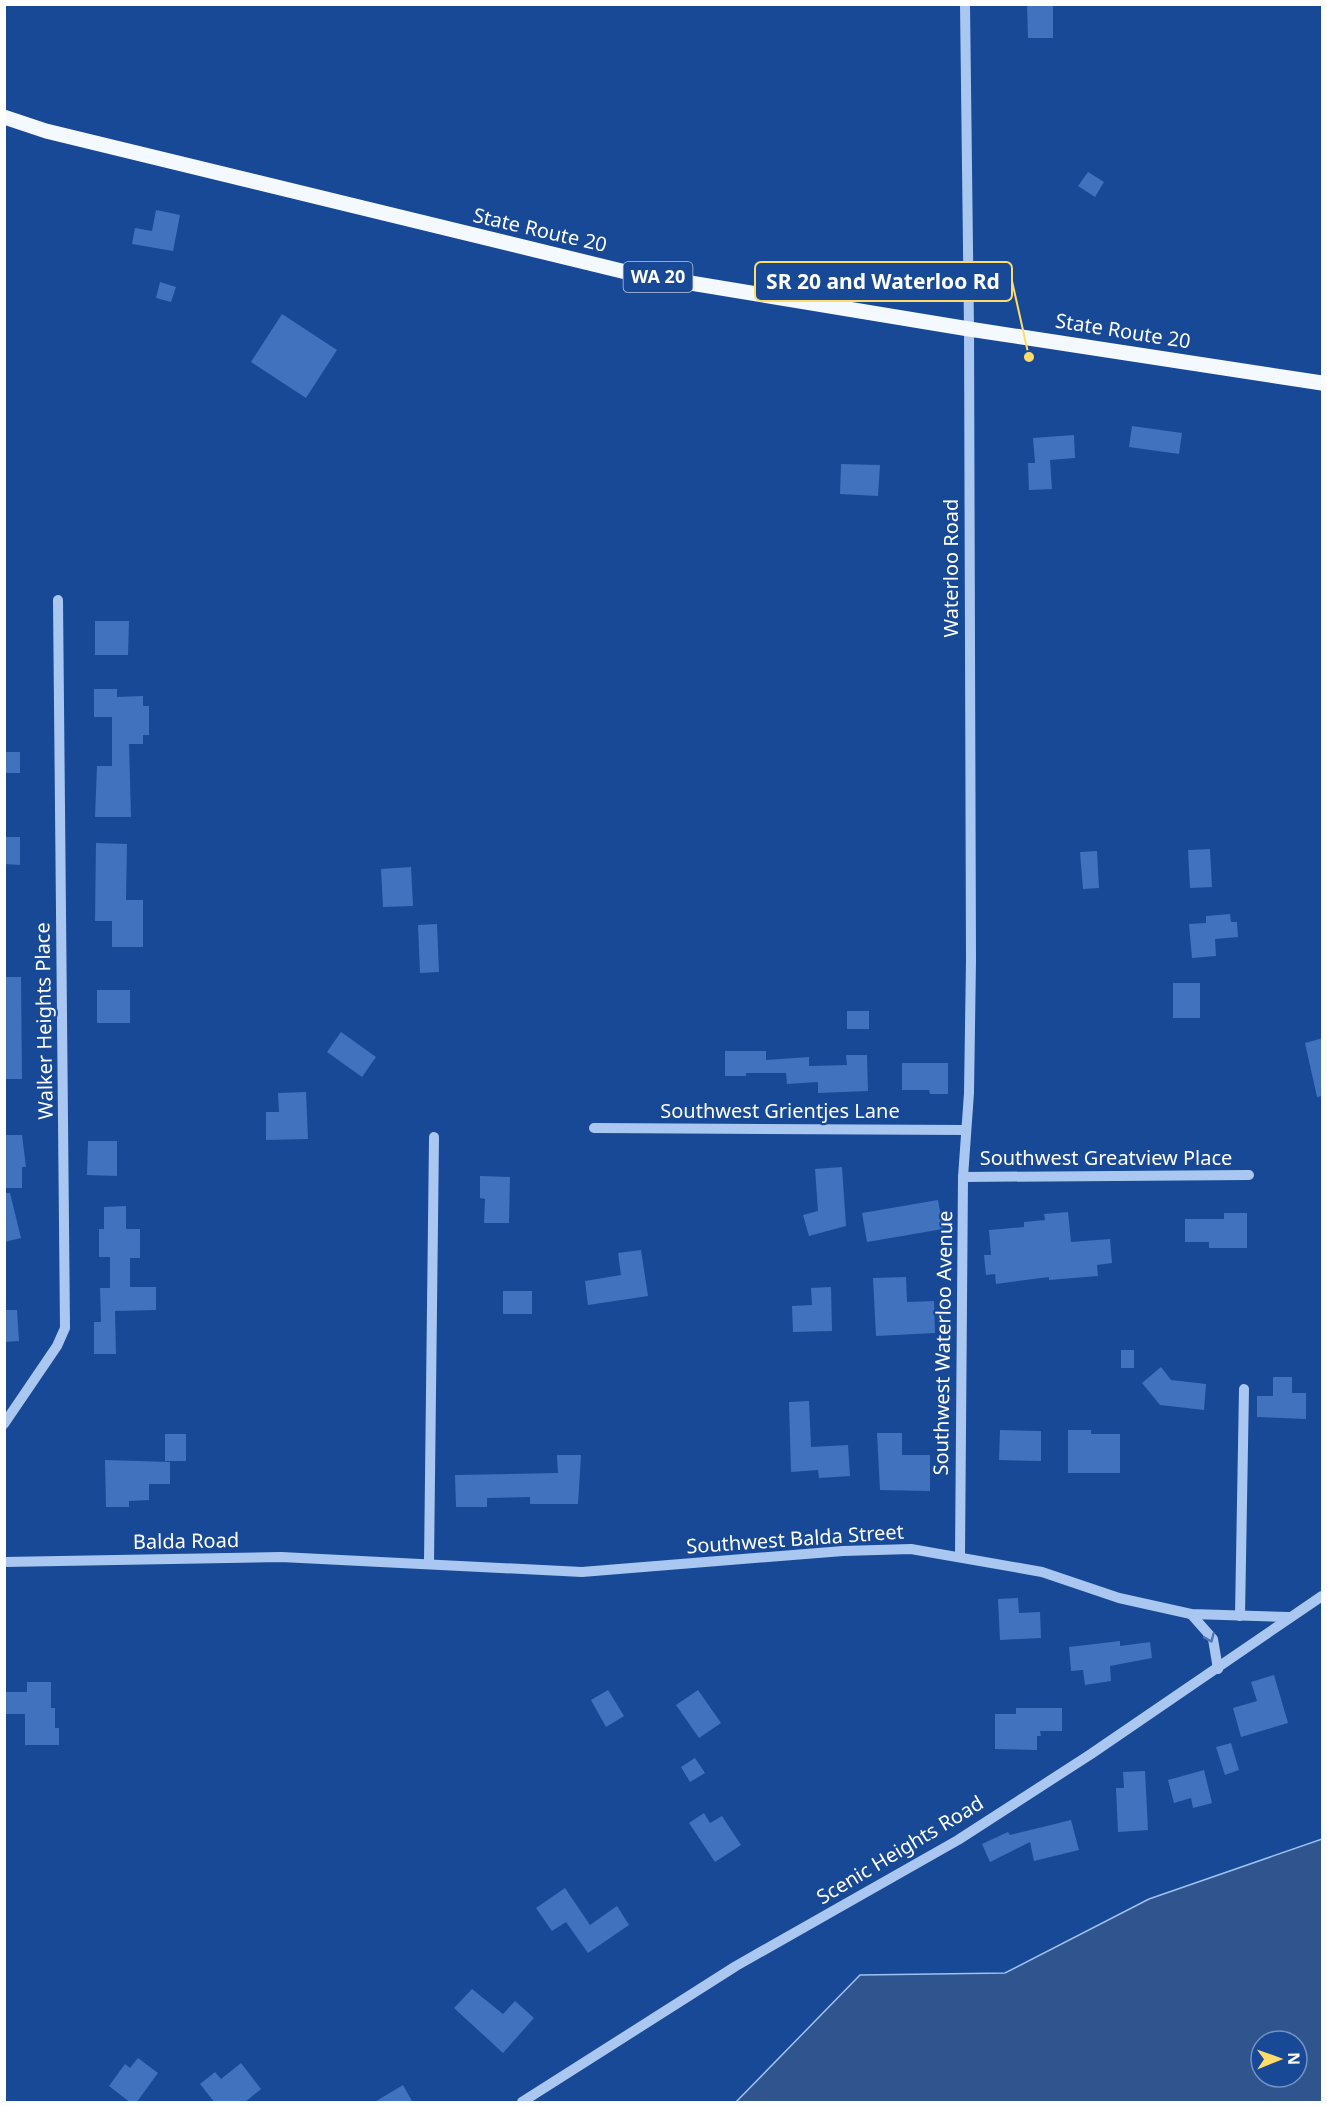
<svg xmlns="http://www.w3.org/2000/svg" width="1327" height="2107" viewBox="0 0 1327 2107" font-family="'Noto Sans',sans-serif">
	<rect width="100%" height="100%" fill="#174997"/>
	<path fill="#30558e" stroke="#9cc1f4" stroke-width="1.5" fill-rule="evenodd" d="M1322 1839V2102H736L860 1975 1005 1973 1149 1899ZM1261 2041H1297V2077H1261Z"/>
	<g fill="#4072be">
		<polygon points="1027,4 1053,4 1053,38 1028,38"/>
		<polygon points="1088,172 1104,182 1095,197 1078,186"/>
		<polygon points="156,210 180,215 173,251 132,244 135,228 152,231"/>
		<polygon points="160,282 176,287 171,302 156,298"/>
		<polygon points="282,314 337,350 306,398 251,362"/>
		<polygon points="1132,426 1182,433 1179,454 1129,447"/>
		<polygon points="1074,435 1075,458 1050,460 1052,489 1029,490 1028,463 1035,463 1033,438"/>
		<polygon points="841,464 880,465 878,496 840,494"/>
		<polygon points="95,621 129,621 128,655 95,655"/>
		<polygon points="94,689 117,689 117,697 143,696 143,706 149,706 149,735 143,735 143,744 129,744 131,817 95,817 97,766 112,766 112,717 94,717"/>
		<rect x="4" y="752" width="16" height="21"/>
		<polygon points="4,837 20,837 20,865 4,864"/>
		<polygon points="96,843 127,844 126,900 143,900 143,947 112,947 112,921 95,921"/>
		<polygon points="1210,849 1212,887 1190,888 1188,850"/>
		<polygon points="1097,851 1099,888 1083,889 1080,852"/>
		<polygon points="411,867 413,906 383,907 381,869"/>
		<polygon points="1230,914 1231,922 1237,922 1238,937 1215,939 1216,956 1192,958 1189,924 1206,923 1206,916"/>
		<polygon points="437,924 439,972 420,973 418,925"/>
		<polygon points="4,977 21,977 22,1079 4,1079"/>
		<rect x="1173" y="983" width="27" height="35"/>
		<rect x="97" y="990" width="33" height="33"/>
		<rect x="847" y="1011" width="22" height="18"/>
		<polygon points="341,1032 376,1057 362,1077 327,1052"/>
		<polygon points="1323,1038 1323,1096 1317,1097 1305,1043"/>
		<polygon points="725,1051 766,1051 766,1060 809,1057 809,1066 847,1065 846,1055 867,1055 868,1091 818,1093 818,1082 787,1084 786,1073 746,1073 746,1076 725,1076"/>
		<polygon points="902,1063 948,1063 948,1094 930,1094 929,1090 902,1090"/>
		<polygon points="306,1092 308,1139 266,1140 266,1112 279,1112 278,1093"/>
		<polygon points="4,1135 22,1135 26,1167 22,1167 22,1188 4,1188"/>
		<polygon points="88,1141 117,1141 117,1176 87,1175"/>
		<polygon points="842,1167 846,1226 809,1236 803,1215 818,1211 815,1169"/>
		<polygon points="480,1176 510,1177 509,1223 484,1223 485,1199 480,1198"/>
		<polygon points="4,1193 10,1193 21,1238 4,1242"/>
		<polygon points="938,1200 943,1229 867,1242 862,1213"/>
		<polygon points="126,1206 126,1229 140,1229 140,1258 130,1258 130,1287 156,1287 156,1310 115,1311 116,1354 94,1354 94,1322 101,1322 100,1288 110,1288 110,1257 99,1257 99,1229 104,1229 104,1207"/>
		<polygon points="1068,1212 1071,1242 1110,1239 1112,1263 1097,1265 1098,1276 1049,1280 1049,1277 996,1284 995,1274 986,1275 984,1255 991,1255 989,1230 1024,1227 1024,1222 1045,1220 1044,1214"/>
		<polygon points="1224,1213 1247,1213 1247,1248 1209,1248 1209,1242 1185,1242 1185,1219 1224,1219"/>
		<polygon points="641,1250 648,1296 588,1305 585,1281 621,1275 618,1253"/>
		<polygon points="906,1277 907,1302 934,1301 935,1333 876,1336 873,1278"/>
		<polygon points="831,1287 832,1331 793,1332 792,1306 812,1305 811,1288"/>
		<rect x="503" y="1291" width="29" height="23"/>
		<polygon points="4,1310 17,1310 19,1341 4,1342"/>
		<rect x="1121" y="1350" width="13" height="18"/>
		<polygon points="1161,1367 1171,1380 1206,1384 1204,1410 1160,1405 1142,1383"/>
		<polygon points="1273,1377 1292,1377 1292,1393 1306,1393 1306,1419 1257,1417 1257,1396 1273,1396"/>
		<polygon points="809,1401 811,1447 848,1445 850,1476 819,1478 818,1470 791,1472 789,1402"/>
		<polygon points="1000,1430 1041,1431 1041,1461 999,1460"/>
		<polygon points="1068,1430 1091,1430 1091,1434 1120,1434 1120,1473 1068,1473"/>
		<polygon points="877,1433 902,1433 902,1455 930,1455 930,1491 880,1490"/>
		<rect x="165" y="1434" width="21" height="27"/>
		<polygon points="557,1455 581,1455 578,1504 530,1504 530,1497 487,1498 487,1507 456,1507 455,1475 558,1473"/>
		<polygon points="105,1460 170,1462 170,1484 149,1484 149,1500 129,1501 129,1507 106,1507"/>
		<polygon points="1018,1598 1019,1613 1040,1612 1041,1638 1000,1640 998,1599"/>
		<polygon points="1120,1641 1120,1646 1150,1642 1152,1658 1110,1666 1111,1681 1085,1685 1083,1670 1071,1671 1069,1647"/>
		<polygon points="1274,1675 1288,1723 1241,1737 1233,1708 1257,1701 1251,1682"/>
		<polygon points="27,1682 51,1682 51,1708 55,1708 55,1728 59,1728 59,1745 25,1745 25,1714 4,1714 4,1692 27,1692"/>
		<polygon points="608,1690 624,1716 606,1727 591,1700"/>
		<polygon points="698,1690 721,1723 699,1738 676,1705"/>
		<polygon points="1016,1708 1062,1708 1062,1731 1040,1731 1041,1736 1037,1736 1037,1750 995,1749 995,1714 1016,1714"/>
		<polygon points="1231,1743 1239,1770 1225,1775 1216,1747"/>
		<polygon points="695,1758 705,1773 690,1782 681,1767"/>
		<polygon points="1204,1770 1212,1803 1193,1808 1191,1798 1174,1803 1168,1780"/>
		<polygon points="1145,1771 1148,1830 1118,1832 1116,1788 1124,1788 1123,1772"/>
		<polygon points="704,1813 710,1823 722,1816 741,1845 715,1862 689,1823"/>
		<polygon points="1071,1820 1079,1850 1034,1861 1030,1842 990,1862 982,1844 1008,1832 1010,1835"/>
		<polygon points="565,1888 590,1925 617,1906 629,1925 588,1953 566,1922 552,1931 536,1908"/>
		<polygon points="472,1989 503,2014 515,2001 534,2018 503,2053 454,2008"/>
		<polygon points="138,2058 158,2073 136,2103 131,2103 109,2086 125,2064 130,2068"/>
		<polygon points="241,2063 261,2089 244,2103 215,2103 200,2084 215,2072 221,2079"/>
		<polygon points="403,2085 413,2103 373,2103"/>
	</g>
	<g fill="none" stroke-linecap="round" stroke-linejoin="round">
		<g stroke="#aac7f1" stroke-width="10">
			<polyline points="594,1128 966,1130"/>
			<polyline points="963,1177 1249,1175"/>
			<polyline points="4,1424 57,1346 65,1328 58,600"/>
			<polyline points="960,1556 963,1177 969,1093 971,960 969,329 965,4"/>
			<polyline points="4,1562 281,1557 582,1572 843,1551 911,1549 1042,1572 1119,1598 1191,1614 1289,1617"/>
			<polyline points="429,1563 434,1137"/>
			<polyline points="1191,1614 1213,1639 1218,1669"/>
			<polyline points="1240,1616 1244,1389"/>
			<polyline points="522,2102 736,1966 958,1840 1091,1754 1322,1596"/>
		</g>
		<polyline stroke="#f4f8ff" stroke-width="15" points="4,117 46,131 630,273 969,329 1322,383"/>
	</g>
	<defs><path id="oneway-chevron" d="M-2-3.5L2.5 0L-2 3.5" fill="none" stroke-width="1.6" stroke-linecap="round" stroke-linejoin="round" transform="scale(1.5)"/></defs>
	<use stroke="#4a75b6" href="#oneway-chevron" transform="translate(1210 1638) rotate(67)"/>
	<g text-anchor="middle" stroke-width="4.5" stroke-linejoin="round" paint-order="stroke">
		<rect fill="#174997" stroke="#b9c8e0" stroke-width="1.5" x="623.5" y="262" width="69" height="30" rx="4.5"/>
		<g font-size="18" font-weight="bold" fill="#fff">
			<text x="658" y="283">WA 20</text>
		</g>
		<g font-size="20" fill="#fff" stroke="#174997">
			<text transform="translate(540 230) rotate(13)" y="7">State Route 20</text>
			<text transform="translate(1123 331) rotate(9)" y="7">State Route 20</text>
			<text transform="translate(951 568) rotate(-90)" y="7">Waterloo Road</text>
			<text transform="translate(44 1021) rotate(-91)" y="7">Walker Heights Place</text>
			<text x="780" y="1118">Southwest Grientjes Lane</text>
			<text x="1106" y="1165">Southwest Greatview Place</text>
			<text transform="translate(943 1343) rotate(-89)" y="7">Southwest Waterloo Avenue</text>
			<text transform="translate(795 1539) rotate(-4)" y="7">Southwest Balda Street</text>
			<text transform="translate(186 1541) rotate(-1)" y="7">Balda Road</text>
			<text transform="translate(900 1850) rotate(-31)" y="7">Scenic Heights Road</text>
		</g>
	</g>
	<path fill="none" stroke="#ffdb6a" stroke-width="2" d="M1029 357L1012 281"/>
	<circle fill="#ffdb6a" stroke="#174997" stroke-width="2" cx="1029" cy="357" r="6"/>
	<rect fill="#174997" stroke="#ffdb6a" stroke-width="2" x="755" y="262" width="257" height="39" rx="6"/>
	<g font-size="21" text-anchor="middle" font-weight="bold" fill="#fff">
		<text x="883" y="289">SR 20 and Waterloo Rd</text>
	</g>
	<rect width="1327" height="2107" fill="none" stroke="#ffffff" stroke-width="12"/>
	<g transform="translate(1279 2059) rotate(89)"><circle r="28" fill="#174997" stroke="#7492c1" stroke-width="1.5"/>
	<path d="M0-4.5L10 22L0 15L-10 22Z" fill="#ffdb6a"/>
	<text y="-9" font-size="16" font-weight="bold" text-anchor="middle" fill="#ffffff">N</text>
	</g>
</svg>
